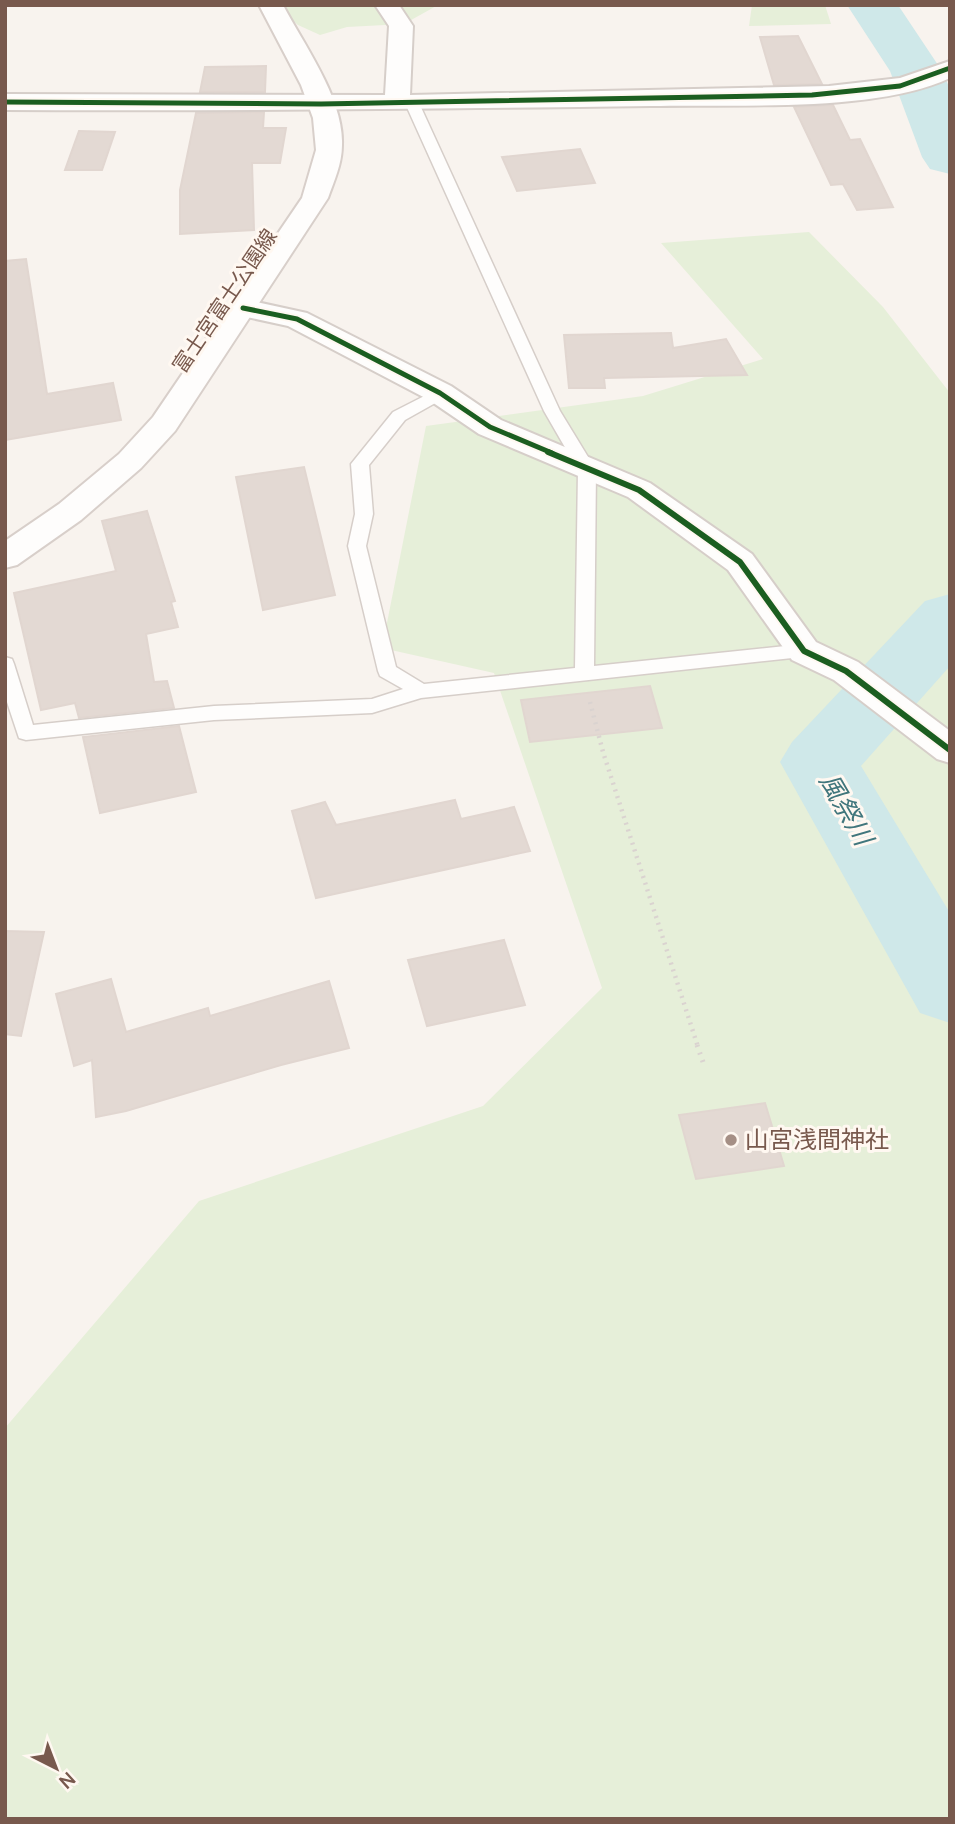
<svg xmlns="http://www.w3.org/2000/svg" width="955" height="1824" viewBox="0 0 955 1824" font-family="Manrope,'Noto Sans JP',sans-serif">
	<rect width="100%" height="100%" fill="#f8f3ee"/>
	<g fill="#e6efd9">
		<polygon points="275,5 438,5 404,24 347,27 320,35 298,25"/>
		<polygon points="752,5 825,5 831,24 749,26"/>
		<polygon points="809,232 883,307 950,393 950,1819 5,1819 5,1428 199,1201 483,1106 602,988 494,673 382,648 426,426 643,396 763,359 661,243"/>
	</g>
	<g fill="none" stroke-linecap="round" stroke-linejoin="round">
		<g fill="#cfe8e9" fill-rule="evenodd">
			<polygon points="847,5 898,5 942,71 950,89 950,174 930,169 922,157 890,71"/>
			<polygon points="950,594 950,666 861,766 950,913 950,1023 920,1013 780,762 792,742 925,601"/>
		</g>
	</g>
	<g fill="#e3d9d3" stroke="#e1d6d0" stroke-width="2">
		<polygon points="798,36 822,84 774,85 760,37"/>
		<polygon points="266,66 265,92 200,92 205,67"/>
		<polygon points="833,105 850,140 860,139 893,207 857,210 843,184 831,185 794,107"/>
		<polygon points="264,112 263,128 286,128 280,163 252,163 254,230 180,234 180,190 196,113"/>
		<polygon points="79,131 115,132 102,170 65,170"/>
		<polygon points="580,149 595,183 517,191 502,157"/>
		<polygon points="26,259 47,394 113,383 121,420 5,440 5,261"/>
		<polygon points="671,333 673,348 726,339 747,375 604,378 605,388 569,388 564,335"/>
		<polygon points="304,467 335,595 263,610 236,477"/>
		<polygon points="147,511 175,601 171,602 178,627 146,634 154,682 167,681 174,708 79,718 75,703 41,710 14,593 116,571 102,521"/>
		<polygon points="650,686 662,728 530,742 521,700"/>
		<polygon points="179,726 196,792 100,813 83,737"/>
		<polygon points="455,800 461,819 514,807 530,851 316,898 292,811 325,802 336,825"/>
		<polygon points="5,931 44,932 21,1036 5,1034"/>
		<polygon points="504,940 525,1005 427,1026 408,960"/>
		<polygon points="111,979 126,1032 208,1008 210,1016 329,981 349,1048 281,1065 126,1111 96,1117 92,1060 74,1066 56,994"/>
		<polygon points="765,1103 784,1166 696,1179 679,1115"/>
	</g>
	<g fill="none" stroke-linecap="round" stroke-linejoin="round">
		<defs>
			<polygon id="lane" points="412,99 419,103 560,411 596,470 594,666 804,644 811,646 813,651 811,656 421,698 372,713 214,720 26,740 19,738 5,696 5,657 12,659 14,664 33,725 214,706 372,699 403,689 380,676 378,671 348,546 355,514 351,464 393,412 440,388 446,389 448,393 446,397 405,420 369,465 373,514 366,546 396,667 424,684 575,668 578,470 544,411 405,103"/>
			<g id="street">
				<path d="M375 5H399L413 26 410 95 829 86 900 78 950 61V78C875 113 736 104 651 106 436 109 221 111 5 110V94L385 95 389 26Z"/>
				<polygon points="243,299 307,313 451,386 501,420 650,483 752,554 816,642 858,662 950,731 950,763 937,759 834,680 792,660 728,570 628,497 479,434 429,400 288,326 233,314 229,308 233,302"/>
			</g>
			<path id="secondary" d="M259 5H283C304 45 344 99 342 145 342 164 334 181 328 198L175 431 141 468 81 520 17 565 5 568V541L59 504 119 454 153 417 302 198 316 150 313 118 301 85Z"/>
		</defs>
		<use href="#lane" stroke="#d6cec9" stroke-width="3"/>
		<use href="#street" stroke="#d6cec9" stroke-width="4"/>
		<use href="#secondary" stroke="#d8cfca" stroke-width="4"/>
		<polyline stroke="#dad3d0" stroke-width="4.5" stroke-dasharray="2 5" stroke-linecap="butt" points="590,702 603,752 698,1047"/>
		<polyline stroke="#dad3d0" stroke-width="5" stroke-dasharray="2 6" stroke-linecap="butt" points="697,1045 703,1062"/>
		<use href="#lane" fill="#fefdfc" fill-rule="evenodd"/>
		<use href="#street" fill="#fefdfc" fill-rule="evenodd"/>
		<use href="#secondary" fill="#fefdfc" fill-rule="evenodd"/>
		<defs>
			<g id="cycleway-far1">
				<polyline points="5,102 321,104 812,95 900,86 950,68"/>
				<polyline points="243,308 297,319 440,393 490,427 552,453"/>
			</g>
			<polyline id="cycleway" points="548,452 639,490 740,562 804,651 846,671 950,750"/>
		</defs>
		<use href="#cycleway-far1" stroke="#fff8f1" stroke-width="9"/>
		<use href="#cycleway" stroke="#fff8f1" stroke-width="10"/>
		<use href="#cycleway-far1" stroke="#1b5e20" stroke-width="5"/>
		<use href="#cycleway" stroke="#1b5e20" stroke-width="6"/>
	</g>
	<circle fill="#a58f85" stroke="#fff8f1" stroke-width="2.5" cx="731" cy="1140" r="7"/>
	<g text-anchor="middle" stroke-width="6" stroke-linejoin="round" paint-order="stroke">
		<g font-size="21" fill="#78594d" stroke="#fff8f1">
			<text transform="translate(225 301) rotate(-56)" y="7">富士宮富士公園線</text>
		</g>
		<g font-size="24" fill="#78594d" stroke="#fff8f1" text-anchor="start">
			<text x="745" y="1148">山宮浅間神社</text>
		</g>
		<g font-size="26" font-style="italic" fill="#40767c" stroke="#fff8f1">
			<text transform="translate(846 809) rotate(60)" y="9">風祭川</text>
		</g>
	</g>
	<rect width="955" height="1824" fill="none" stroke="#78594d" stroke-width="14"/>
	<g transform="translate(56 1768) rotate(138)" stroke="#fff8f1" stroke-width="5" paint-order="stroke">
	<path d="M0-5L12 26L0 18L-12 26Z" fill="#78594d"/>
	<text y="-10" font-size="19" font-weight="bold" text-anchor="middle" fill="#78594d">N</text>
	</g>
</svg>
